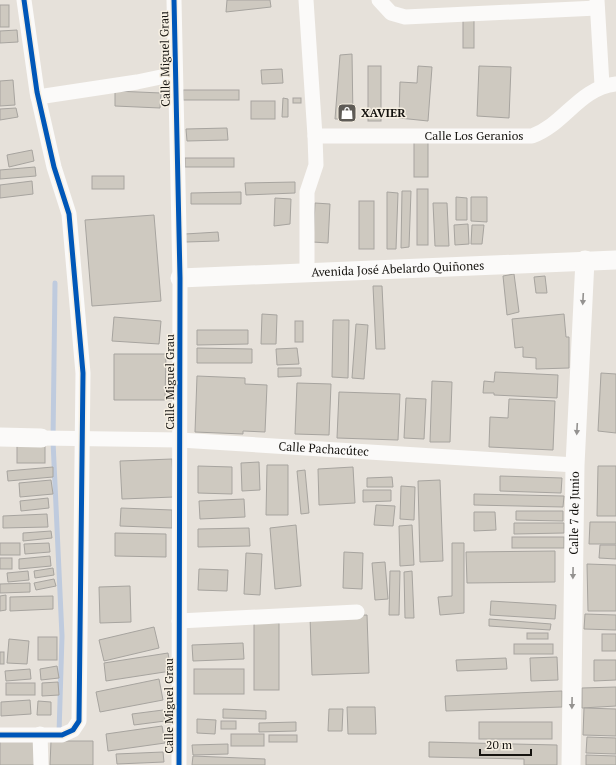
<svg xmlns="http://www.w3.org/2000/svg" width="616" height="765" viewBox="0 0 616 765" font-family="'PT Serif',serif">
	<rect width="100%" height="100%" fill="#e6e1da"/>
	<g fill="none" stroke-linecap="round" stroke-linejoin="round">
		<polyline stroke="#bfcbde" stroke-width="5" points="55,283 53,441 62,636 59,733"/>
	</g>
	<g fill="#cec9c0" stroke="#a7a49f">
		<polygon points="227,0 270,0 271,7 226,12"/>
		<rect x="0" y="5" width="9" height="22"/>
		<rect x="463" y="16" width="11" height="32"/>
		<polygon points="17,30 18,42 0,43 0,31"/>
		<polygon points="352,54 353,119 335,119 340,55"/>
		<rect x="368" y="66" width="13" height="55"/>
		<polygon points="418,66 432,67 428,121 399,118 400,82 417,83"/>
		<polygon points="479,66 511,67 509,118 477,116"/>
		<polygon points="282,69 283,83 262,84 261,70"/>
		<polygon points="13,80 15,105 0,106 0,81"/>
		<rect x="183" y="90" width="56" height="10"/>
		<polygon points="115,91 161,93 160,108 115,106"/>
		<polygon points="283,98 288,99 288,117 282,117"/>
		<rect x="293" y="98" width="8" height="5"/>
		<rect x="251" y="101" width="24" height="18"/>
		<polygon points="16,108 18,117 0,120 0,109"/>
		<polygon points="227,128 228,140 187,141 186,129"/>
		<rect x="414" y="141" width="14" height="36"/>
		<polygon points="32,150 34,161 9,167 7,155"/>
		<rect x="185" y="158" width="49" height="9"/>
		<polygon points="35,167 36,176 0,179 0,170"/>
		<rect x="92" y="176" width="32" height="13"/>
		<polygon points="32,181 33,194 0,198 0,185"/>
		<polygon points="295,182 295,193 246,195 245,183"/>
		<rect x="417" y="189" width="11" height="56"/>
		<polygon points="402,191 411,191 409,247 401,248"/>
		<polygon points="241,192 241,204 191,204 191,193"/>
		<polygon points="387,192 398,193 396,249 387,249"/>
		<polygon points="456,197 467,198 467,220 456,220"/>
		<polygon points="471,197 487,197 487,222 471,221"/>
		<polygon points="275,198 291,199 290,224 274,226"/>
		<rect x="359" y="201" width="15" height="48"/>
		<polygon points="315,203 330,204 328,243 313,242"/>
		<polygon points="433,203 447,203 449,246 435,246"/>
		<polygon points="154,215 161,301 92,306 85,220"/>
		<polygon points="468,224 469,244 455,245 454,225"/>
		<polygon points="472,225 484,225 482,244 471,244"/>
		<polygon points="218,232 219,241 186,242 185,234"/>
		<polygon points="514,274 519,312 507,315 503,276"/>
		<polygon points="545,276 547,293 536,293 534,277"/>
		<polygon points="373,286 382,286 385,349 376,349"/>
		<polygon points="262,314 277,315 276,344 261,344"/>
		<polygon points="564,314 566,337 569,337 569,368 536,369 536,358 523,357 523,347 515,348 512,319"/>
		<polygon points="114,317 161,321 159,344 112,341"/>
		<polygon points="333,320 349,320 348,378 332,377"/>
		<rect x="295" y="321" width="8" height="21"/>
		<polygon points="356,324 368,325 364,379 352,378"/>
		<polygon points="197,330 248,330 248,344 197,345"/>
		<polygon points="197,348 252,349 252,363 197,363"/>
		<polygon points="297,348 299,364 277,365 276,349"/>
		<polygon points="114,354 166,354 165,400 114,400"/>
		<polygon points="278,368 301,368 301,376 278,377"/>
		<polygon points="495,372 558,375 557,398 494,395 494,393 483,393 484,381 494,382"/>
		<polygon points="601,373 616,374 616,433 598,431"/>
		<polygon points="197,376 245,378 245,384 267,385 265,432 243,431 243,434 195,432"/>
		<polygon points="432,381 452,382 450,442 430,442"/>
		<polygon points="297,383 331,384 329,435 295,434"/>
		<polygon points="339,392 400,394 398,440 337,438"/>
		<polygon points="406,398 426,399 424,439 404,438"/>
		<polygon points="509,399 555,401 553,450 489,447 490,417 508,418"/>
		<rect x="17" y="446" width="28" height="17"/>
		<polygon points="172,459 174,497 122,499 120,461"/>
		<polygon points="259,462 260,490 242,491 241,463"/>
		<polygon points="267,465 288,465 288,515 266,515"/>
		<polygon points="198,466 232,467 232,494 198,493"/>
		<polygon points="598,466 616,466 616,516 597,516"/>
		<polygon points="53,467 53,477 8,481 7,471"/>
		<polygon points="353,467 355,503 319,505 318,469"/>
		<polygon points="305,470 309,513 301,514 297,471"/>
		<polygon points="500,476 562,478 561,493 500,491"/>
		<polygon points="392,477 393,487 367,487 367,478"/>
		<polygon points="51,480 53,494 20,497 19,483"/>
		<polygon points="440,480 443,561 420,562 418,481"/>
		<polygon points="401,486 415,487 414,520 400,519"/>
		<polygon points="363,490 391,490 391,501 363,502"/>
		<polygon points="474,494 564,496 563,507 474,505"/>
		<polygon points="48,498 49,508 21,511 20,501"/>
		<polygon points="244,499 245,517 200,519 199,501"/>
		<polygon points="376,505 395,506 393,526 374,525"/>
		<polygon points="121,508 172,510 172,528 120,526"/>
		<polygon points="516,511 563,511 563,521 516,520"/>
		<polygon points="474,512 495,512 496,530 474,531"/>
		<polygon points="47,514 48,527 3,528 3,516"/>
		<polygon points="590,522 616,522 616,544 589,544"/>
		<polygon points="514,523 564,523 564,533 514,534"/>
		<polygon points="296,525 301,586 275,589 270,528"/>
		<polygon points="412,525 414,565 400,566 399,526"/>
		<polygon points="249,528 250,546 198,547 198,529"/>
		<polygon points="51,531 52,538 23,541 23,533"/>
		<polygon points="115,533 166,534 166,557 115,556"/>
		<rect x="512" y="537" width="52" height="11"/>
		<rect x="0" y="543" width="20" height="12"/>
		<polygon points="49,543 50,552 25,554 24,544"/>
		<polygon points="452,543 464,543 464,613 440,615 438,597 452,596"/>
		<polygon points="600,545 616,545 616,559 599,558"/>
		<polygon points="555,551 555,582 467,583 466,552"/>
		<polygon points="344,552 363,553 362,589 343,588"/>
		<polygon points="246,553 262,554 260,595 244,594"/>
		<polygon points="50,556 51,566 19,569 19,559"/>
		<rect x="0" y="558" width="12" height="11"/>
		<polygon points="385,562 388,599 375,600 372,563"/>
		<polygon points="587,564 616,565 616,611 588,611"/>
		<polygon points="53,568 54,575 35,578 34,571"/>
		<polygon points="199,569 228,570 227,591 198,590"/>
		<polygon points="28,571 29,580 8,582 7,573"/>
		<polygon points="390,571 400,571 399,615 389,615"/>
		<polygon points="412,571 414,618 405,618 404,572"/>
		<polygon points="54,579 56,586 36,590 34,583"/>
		<polygon points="30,583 30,592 0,593 0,584"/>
		<polygon points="130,586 131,622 100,623 99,587"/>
		<polygon points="6,595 6,610 0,611 0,596"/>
		<polygon points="53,596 53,609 10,611 10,597"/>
		<polygon points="491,601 556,605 555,619 490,615"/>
		<polygon points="585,614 616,615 616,630 584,629"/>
		<polygon points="367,615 369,673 312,675 310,617"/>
		<polygon points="489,619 551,624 550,630 489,626"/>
		<rect x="254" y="623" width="25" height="67"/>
		<polygon points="154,627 159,648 104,661 99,640"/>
		<rect x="527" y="633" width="21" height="6"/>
		<rect x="602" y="634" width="14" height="17"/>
		<rect x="38" y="637" width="19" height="23"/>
		<polygon points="9,639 29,641 27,664 7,663"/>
		<polygon points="243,643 244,659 193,661 192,645"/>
		<rect x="514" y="644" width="39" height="10"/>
		<rect x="0" y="652" width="4" height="12"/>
		<polygon points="168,653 171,671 106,681 104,663"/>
		<polygon points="557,657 558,680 531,681 530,658"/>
		<polygon points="506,658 507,669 457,671 456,660"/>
		<polygon points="594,660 616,660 616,680 594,681"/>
		<polygon points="57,666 59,678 41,680 40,669"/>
		<polygon points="30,669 31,679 6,681 5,671"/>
		<rect x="194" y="669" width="50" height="25"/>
		<polygon points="159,679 163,700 100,712 96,692"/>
		<polygon points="58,682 59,695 42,696 42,683"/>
		<rect x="6" y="683" width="29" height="12"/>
		<polygon points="616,687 616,706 582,708 582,688"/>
		<polygon points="562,691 562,707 446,711 445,696"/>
		<polygon points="30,700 31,714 1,716 1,702"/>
		<polygon points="38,701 51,702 51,715 37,715"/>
		<polygon points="347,707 375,707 376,734 348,734"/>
		<polygon points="584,708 616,709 616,736 583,735"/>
		<polygon points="223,709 266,711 266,719 223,718"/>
		<polygon points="329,709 343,709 342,731 328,731"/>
		<polygon points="163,710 165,721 134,725 132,714"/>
		<polygon points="197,719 216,720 215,734 197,733"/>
		<rect x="221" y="721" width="15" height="8"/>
		<polygon points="296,722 296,731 259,732 259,723"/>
		<rect x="479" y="722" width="73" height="17"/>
		<polygon points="162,726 165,743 108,751 106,734"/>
		<rect x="231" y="734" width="33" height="12"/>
		<rect x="269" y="735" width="28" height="7"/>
		<polygon points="587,737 616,738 616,754 586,753"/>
		<rect x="0" y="740" width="36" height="25"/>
		<polygon points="51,741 93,741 93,765 50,765"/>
		<polygon points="429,742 557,745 557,765 524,765 524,759 429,757"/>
		<polygon points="228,744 228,754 193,755 192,745"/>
		<polygon points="163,752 164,762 117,764 116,754"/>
		<polygon points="586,755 616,756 616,765 586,765"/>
		<polygon points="193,756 265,759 265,765 192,765"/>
	</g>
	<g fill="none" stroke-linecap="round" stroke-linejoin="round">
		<g stroke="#fbfaf9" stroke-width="15">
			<polyline points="174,0 180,278 179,765"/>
			<polyline points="306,0 315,136 316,165 307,192 307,273"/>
			<polyline points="379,0 391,13 405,17 597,8"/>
			<polyline points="597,0 602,85"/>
			<polyline points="38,97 137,82 175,74"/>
			<path id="s1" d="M315 136H532C565 124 579 88 616 84"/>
			<path id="s2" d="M41 438 180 440 575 465"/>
			<polyline points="179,621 357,612"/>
			<polyline points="40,734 41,765"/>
			<polyline points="0,735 62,735 73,730 79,721 83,373 69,214 54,167 37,92 24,0"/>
		</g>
		<g stroke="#fbfaf9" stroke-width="19">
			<path id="s3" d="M180 278 616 260"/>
			<polyline points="0,437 41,438"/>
			<path id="s4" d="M571 765 575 465 585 260"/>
		</g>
		<defs>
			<g id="cycleway">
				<polyline points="174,0 180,278 179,765"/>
				<polyline points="0,735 62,735 73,730 79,721 83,373 69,214 54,167 37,92 24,0"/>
			</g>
		</defs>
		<use href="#cycleway" stroke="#f7f0e3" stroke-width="8"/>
		<use href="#cycleway" stroke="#0057b8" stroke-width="5"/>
	</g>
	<defs><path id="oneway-solid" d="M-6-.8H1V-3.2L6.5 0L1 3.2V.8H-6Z"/></defs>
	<g fill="#949290">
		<use href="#oneway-solid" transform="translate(583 299) rotate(93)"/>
		<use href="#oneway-solid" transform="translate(577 429) rotate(93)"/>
		<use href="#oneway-solid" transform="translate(573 573) rotate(91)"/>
		<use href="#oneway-solid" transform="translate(572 703) rotate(91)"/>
	</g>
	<defs>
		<symbol id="shop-square" viewBox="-11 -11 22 22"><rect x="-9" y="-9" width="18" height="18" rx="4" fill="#5e5b56" stroke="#f7f0e3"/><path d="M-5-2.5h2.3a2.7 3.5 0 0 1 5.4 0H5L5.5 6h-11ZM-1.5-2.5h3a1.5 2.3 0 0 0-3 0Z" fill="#fff"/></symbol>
	</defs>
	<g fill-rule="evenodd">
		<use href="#shop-square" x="336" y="102" width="22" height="22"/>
	</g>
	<g text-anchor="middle" stroke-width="3" stroke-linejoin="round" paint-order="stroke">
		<g font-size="12" fill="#15130f" stroke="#f7f0e3">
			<text transform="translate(165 59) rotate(-91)" y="4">Calle Miguel Grau</text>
			<text dy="4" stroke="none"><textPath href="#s1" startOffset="159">Calle Los Geranios</textPath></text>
			<text dy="4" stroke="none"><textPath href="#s3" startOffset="218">Avenida José Abelardo Quiñones</textPath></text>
			<text transform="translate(170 382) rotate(-90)" y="4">Calle Miguel Grau</text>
			<text dy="4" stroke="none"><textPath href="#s2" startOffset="283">Calle Pachacútec</textPath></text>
			<text dy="4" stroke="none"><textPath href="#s4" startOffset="252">Calle 7 de Junio</textPath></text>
			<text transform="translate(169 706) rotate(-90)" y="4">Calle Miguel Grau</text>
		</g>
		<g font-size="12" font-weight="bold" fill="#15130f" stroke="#f7f0e3" text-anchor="start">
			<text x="361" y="117">XAVIER</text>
		</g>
	</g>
	<path d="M480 749v6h51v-6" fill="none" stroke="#15130f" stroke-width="2"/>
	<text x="486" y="749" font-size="12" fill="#15130f" stroke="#f7f0e3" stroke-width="3" paint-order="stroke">20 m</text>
</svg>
